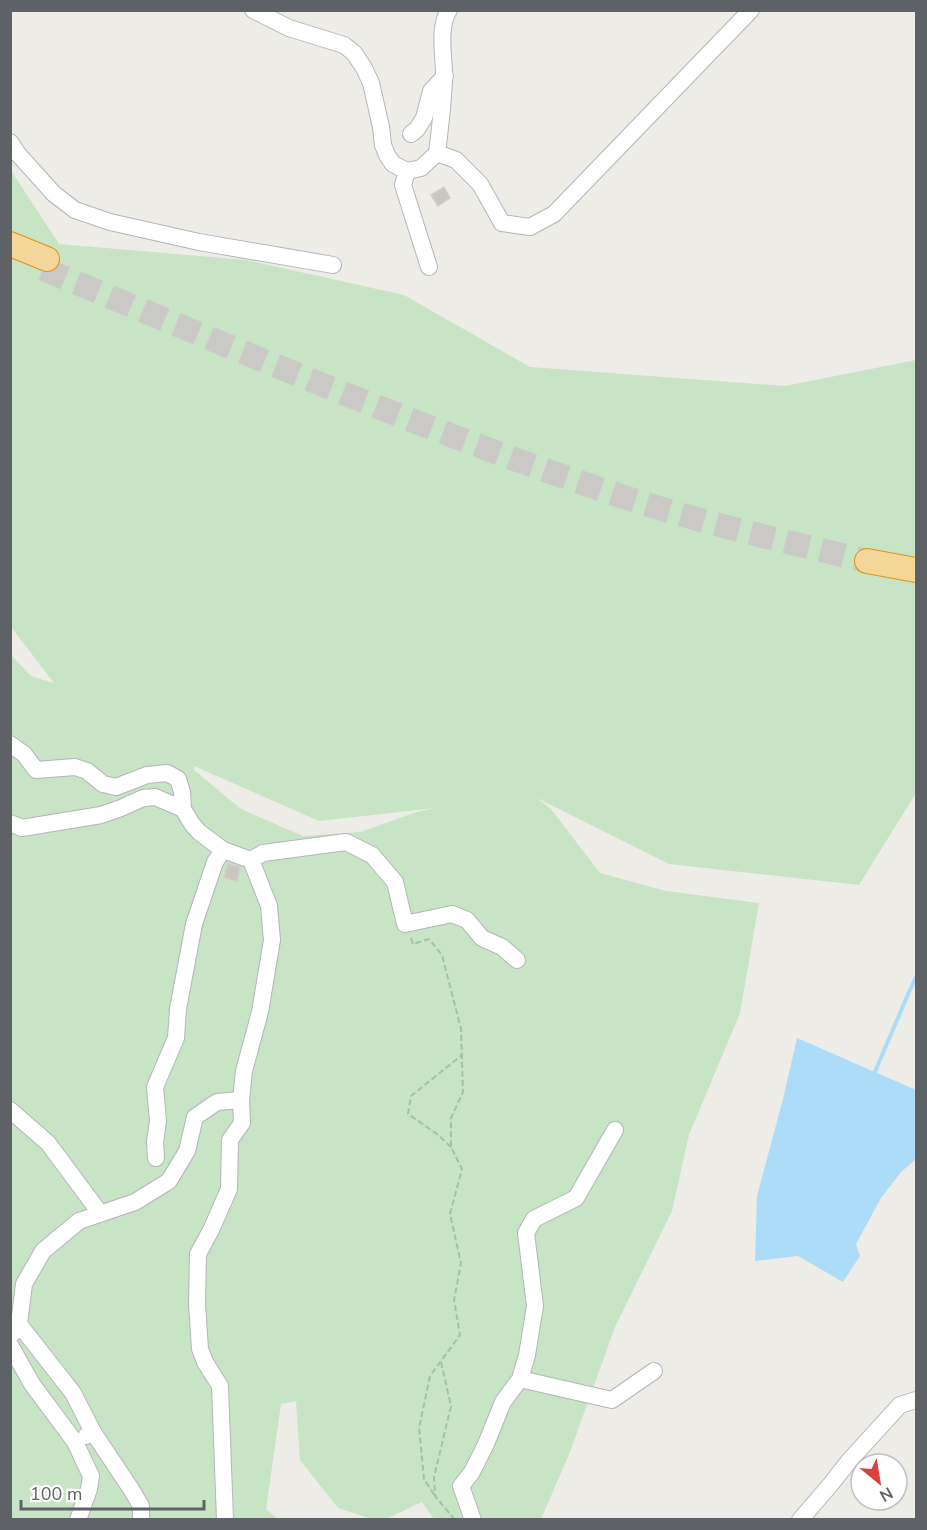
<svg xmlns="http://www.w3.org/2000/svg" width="927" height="1530" viewBox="0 0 927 1530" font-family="'Nunito Sans',sans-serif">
	<rect width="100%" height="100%" fill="#eeece6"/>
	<path fill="#c7e4c5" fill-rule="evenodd" d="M10 169 59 244 246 260 404 295 530 367 785 386 916 360V793L859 885 669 864 537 798 551 809 600 873 666 891 759 903 740 1013 689 1135 672 1211 615 1327 570 1452 541 1519H434L422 1502 386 1519H372L338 1508 300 1460 296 1401 281 1404 266 1509 278 1519H11V655L31 676 54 683 11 627ZM194 766 319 821 435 808 417 812 360 832 303 836 241 809 194 770Z"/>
	<polygon fill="#addcf8" points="797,1038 916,1090 916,1159 901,1172 881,1198 856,1244 860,1256 843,1282 798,1256 755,1261 757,1196 783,1099"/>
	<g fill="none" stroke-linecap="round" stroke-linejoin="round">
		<polyline stroke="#addcf8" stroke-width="4" points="874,1074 909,992 916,977"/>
	</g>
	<g fill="#cac7c2" stroke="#d3cdc5" stroke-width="1.5">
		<polygon points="444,187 450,198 438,206 431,195"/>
		<polygon points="228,864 240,867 237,881 224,878"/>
	</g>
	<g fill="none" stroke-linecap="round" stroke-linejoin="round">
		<path stroke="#cac9c6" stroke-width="24" stroke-dasharray="24 12" stroke-linecap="butt" d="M43 269C230 346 417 428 609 492 693 521 780 540 867 561"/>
		<defs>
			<g id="minor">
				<polyline points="253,10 289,28 344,45 354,53 364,68 371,83 381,127 383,145 387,155 393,164 407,171 421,168 437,153"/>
				<path d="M449 10C437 29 445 59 444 79 443 104 440 129 437 153L456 160 480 184 502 223 530 227 554 214 751 10"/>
				<polyline points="411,134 417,129 424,118 431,91 445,76"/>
				<polyline points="10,142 18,154 54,194 75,210 110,222 199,242 333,265"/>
				<polyline points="407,171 403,185 429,267"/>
				<polyline points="10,744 24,754 36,770 75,767 87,771 103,784 116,787 147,775 167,773 178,779 182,792 183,809"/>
				<polyline points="10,823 22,828 101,815 121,808 143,798 155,797 183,809 192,824 199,832 223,850"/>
				<polyline points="251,860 263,853 346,842 372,855 395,882 405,924 452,914 467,920 482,938 502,947 517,960"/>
				<polyline points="10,1110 48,1143 100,1213"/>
				<polyline points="156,1158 155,1142 158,1121 155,1087 176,1038 178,1009 194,924 215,862 223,850 251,860 269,906 272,940 260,1012 244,1071 241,1100"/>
				<polyline points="19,1324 24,1284 43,1251 79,1221 135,1202 169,1181 187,1151 195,1117 217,1102 241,1100 242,1123 230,1140 229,1189 211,1230 198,1254 197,1304 200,1349 205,1362 220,1386 225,1520"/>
				<polyline points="13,1333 19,1324 73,1393 93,1432"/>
				<polyline points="10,1345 32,1384 75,1442 91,1476 89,1489 78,1520"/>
				<polyline points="520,1379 612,1400 654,1371"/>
				<polyline points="86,1436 93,1432 131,1489 141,1506 141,1520"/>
				<polyline points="473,1520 461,1486 472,1472 486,1444 503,1402 520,1379 527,1355 535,1306 526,1233 534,1219 576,1198 615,1130"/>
				<polyline points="800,1520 831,1484 849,1461 900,1405 916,1400"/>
			</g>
			<g id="highway">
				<polyline points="10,244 47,259"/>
				<polyline points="867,561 916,570"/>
			</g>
		</defs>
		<use href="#minor" stroke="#b3b6b9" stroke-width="18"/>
		<use href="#highway" stroke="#e09314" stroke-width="26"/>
		<g stroke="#9ec4a7" stroke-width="2" stroke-dasharray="6 3" stroke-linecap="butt">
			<polyline points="411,938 413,944 429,939 442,955 461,1029 463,1092 451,1118 451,1147 462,1169 450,1214 461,1263 454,1300 460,1335 430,1376 419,1428 424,1479 435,1496"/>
			<polyline points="451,1147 437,1134 408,1114 411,1096 462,1055"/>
			<polyline points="441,1362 451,1406 434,1477 435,1496 455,1520"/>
		</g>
		<use href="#minor" stroke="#fff" stroke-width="16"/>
		<use href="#highway" stroke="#f4d698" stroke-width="24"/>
	</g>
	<rect width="927" height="1530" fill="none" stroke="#5e6165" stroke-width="24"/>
	<g transform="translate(879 1482) rotate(150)"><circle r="28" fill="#ffffff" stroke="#bfc0c1" stroke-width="1.5"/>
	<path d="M0-4.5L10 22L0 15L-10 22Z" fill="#da4240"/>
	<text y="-9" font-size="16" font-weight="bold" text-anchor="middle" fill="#5e6165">N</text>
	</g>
	<path d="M21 1500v9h183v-9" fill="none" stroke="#5e6165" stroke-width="3"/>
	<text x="30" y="1500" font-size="18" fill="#5e6165" stroke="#ffffff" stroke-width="4.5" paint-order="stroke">100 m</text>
</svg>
